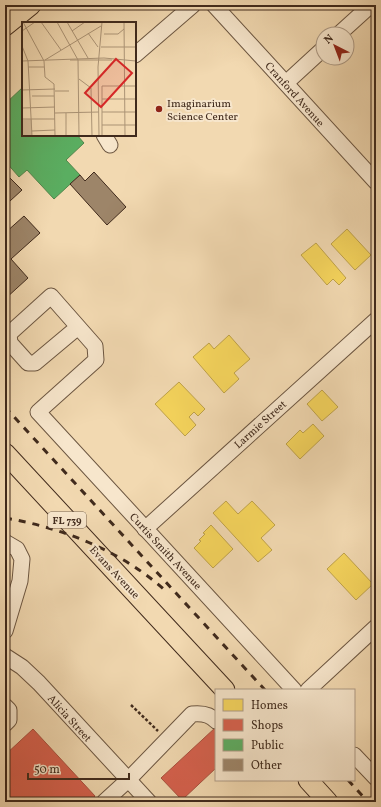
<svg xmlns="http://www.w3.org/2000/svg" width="381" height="807" viewBox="0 0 381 807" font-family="Vollkorn,serif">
	<rect width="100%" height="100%" fill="#f2d9b1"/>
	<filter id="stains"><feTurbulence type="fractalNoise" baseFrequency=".005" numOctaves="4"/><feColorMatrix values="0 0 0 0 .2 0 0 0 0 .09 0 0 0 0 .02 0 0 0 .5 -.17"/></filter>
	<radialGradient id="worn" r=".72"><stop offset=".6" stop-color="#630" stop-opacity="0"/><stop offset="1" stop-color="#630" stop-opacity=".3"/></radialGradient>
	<g fill="#f6d55c" stroke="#bfa249">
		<polygon points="347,229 371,255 355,270 331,244"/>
		<polygon points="316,243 346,278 339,285 333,279 327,285 301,255"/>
		<polygon points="229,335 250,359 234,373 239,379 224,393 193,357 209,343 214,349"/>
		<polygon points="179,382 205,409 198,416 194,412 189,417 196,425 185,436 155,404"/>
		<polygon points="322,390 338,407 322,421 307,404"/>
		<polygon points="313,424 324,436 300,459 286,444 300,430 303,433"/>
		<polygon points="226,501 238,514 252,501 275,525 261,538 272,550 258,562 213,513"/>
		<polygon points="211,525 233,549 213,568 194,548 201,541 199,540 205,534 203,533"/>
		<polygon points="344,553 373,584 356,600 327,569"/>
	</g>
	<g fill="#d6604d" stroke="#a9503e">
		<polygon points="216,727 216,768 182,800 161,778"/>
		<polygon points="33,729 95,796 89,802 10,802 5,797 8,792 5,788 5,755"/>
	</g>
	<polygon fill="#5aae61" stroke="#52864c" points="23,87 23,135 77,135 84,143 66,160 80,175 54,199 27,170 19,177 5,161 5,104"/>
	<g fill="#9d8569" stroke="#402a1c">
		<polygon points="94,172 126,207 107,225 70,184 80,175 85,181"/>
		<polygon points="10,178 22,190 10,201 5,195 5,182"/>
		<polygon points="24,216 40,233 11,259 28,278 5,299 5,233"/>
	</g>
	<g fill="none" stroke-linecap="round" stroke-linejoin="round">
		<defs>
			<g id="minor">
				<polyline points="214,5 376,182"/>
				<polyline points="339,34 371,5"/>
				<polyline points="135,55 193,5"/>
				<polyline points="286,83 323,49"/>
				<polyline points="104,135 110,145"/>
				<polyline points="78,327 35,363 28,363 10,343 9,334 51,296 95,346 96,360 38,412 294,690"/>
				<polyline points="145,529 376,320"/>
				<polyline points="5,542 17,549 22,559 20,581 5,631"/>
				<polyline points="5,656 22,667 39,683 149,802"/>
				<polyline points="308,690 376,627"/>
				<polyline points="5,706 9,710 9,720 5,724"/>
				<polyline points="354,755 376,778"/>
				<path d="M104 802 128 780 192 714C201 713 210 714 216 721"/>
			</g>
			<g id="major">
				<polyline points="5,26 31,5"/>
				<polyline points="5,453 225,690"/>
				<polyline points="308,780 328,802"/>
			</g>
		</defs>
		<use href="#minor" stroke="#6c5641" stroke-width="17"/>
		<use href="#major" stroke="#402a1c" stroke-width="21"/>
		<polyline stroke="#402a1c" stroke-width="2.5" stroke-dasharray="3 2" stroke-linecap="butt" points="131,705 158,731"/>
		<use href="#minor" stroke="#f7e6cc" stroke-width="15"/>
		<use href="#major" stroke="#f2d9b1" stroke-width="19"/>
		<g stroke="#402a1c" stroke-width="3" stroke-dasharray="7 7" stroke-linecap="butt">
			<polyline points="5,407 265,690"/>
			<path d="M5 518C64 528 124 552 168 593"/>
			<polyline points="348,780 368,802"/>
		</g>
	</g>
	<circle fill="#8f2418" stroke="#f7e6cc" stroke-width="1.5" cx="159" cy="109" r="4"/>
	<g text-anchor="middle" stroke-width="4" stroke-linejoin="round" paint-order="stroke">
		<rect fill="#f7e6cc" stroke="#776251" stroke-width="1" x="48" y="512" width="38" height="16" rx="3"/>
		<g font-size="10" font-weight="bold" fill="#402a1c">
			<text x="67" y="524">FL 739</text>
		</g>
		<g font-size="11" fill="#402a1c" stroke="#f7e6cc">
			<text transform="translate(295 94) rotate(48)" y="4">Cranford Avenue</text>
			<text transform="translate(260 424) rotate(-42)" y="4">Larmie Street</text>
			<text transform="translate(166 551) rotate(47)" y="4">Curtis Smith Avenue</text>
			<text transform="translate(115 572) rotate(47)" y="4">Evans Avenue</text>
			<text transform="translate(70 718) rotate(48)" y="4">Alicia Street</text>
		</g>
		<g font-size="11" fill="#402a1c" stroke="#f7e6cc" text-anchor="start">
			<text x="167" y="107">Imaginarium<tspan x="167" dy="13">Science Center</tspan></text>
		</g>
	</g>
	<g transform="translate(22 22)">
		<rect width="114" height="114" fill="#f2d9b1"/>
		<path d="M10 97V114H0V98Z" fill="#d4bb98"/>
		<path fill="none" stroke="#ab9375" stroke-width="1" d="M1 0 22 39 23 55 32 62 33 114M19 0 39 28M35 0 56 38 57 114M45 0 66 36M102 0 103 114M0 9 13 0M50 9 63 0M66 11 76 25M82 12H96L102 7M0 24 6 39 10 114M79 25H114M23 38 79 4M48 38H90M0 39 82 36 114 39M6 45H22M57 57 69 66 70 114M0 68 33 67M33 69H47M10 74H32M80 77H114M0 86 33 85M80 90H114M33 91 77 90M44 91V114M0 97H33M80 103H114M10 109 33 108M77 114 76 45 80 0M80 114V64H114"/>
		<path fill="#d62828" fill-opacity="0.15" stroke="#d62828" stroke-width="2" d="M94 37 110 51 79 85 63 71Z"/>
		<rect width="114" height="114" fill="none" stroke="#402a1c" stroke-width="2"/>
	</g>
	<rect width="381" height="807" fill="none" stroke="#f2d9b1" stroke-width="20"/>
	<rect x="6" y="6" width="369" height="795" fill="none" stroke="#402a1c" stroke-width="2"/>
	<rect x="10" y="10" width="361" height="787" fill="none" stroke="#402a1c"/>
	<rect x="215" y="689" width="140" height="92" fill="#f7e6cc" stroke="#ae9b86"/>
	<rect x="223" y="699" width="20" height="12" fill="#f6d55c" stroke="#ae9b86"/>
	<text x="251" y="709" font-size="12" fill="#402a1c">Homes</text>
	<rect x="223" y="719" width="20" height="12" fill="#d6604d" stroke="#ae9b86"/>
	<text x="251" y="729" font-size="12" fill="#402a1c">Shops</text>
	<rect x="223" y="739" width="20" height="12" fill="#5aae61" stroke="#ae9b86"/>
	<text x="251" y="749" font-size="12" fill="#402a1c">Public</text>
	<rect x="223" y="759" width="20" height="12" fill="#9d8569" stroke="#ae9b86"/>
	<text x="251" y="769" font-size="12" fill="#402a1c">Other</text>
	<g transform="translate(335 46) rotate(318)"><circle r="19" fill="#f7e6cc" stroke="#ae9b86"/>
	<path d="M0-3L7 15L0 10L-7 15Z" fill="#8f2418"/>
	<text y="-6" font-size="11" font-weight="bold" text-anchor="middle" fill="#402a1c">N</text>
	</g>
	<path d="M28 773v6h101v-6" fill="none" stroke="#402a1c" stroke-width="2"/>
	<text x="34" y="773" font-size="12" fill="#402a1c" stroke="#f7e6cc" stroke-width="3" paint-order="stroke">50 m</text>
	<rect width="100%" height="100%" filter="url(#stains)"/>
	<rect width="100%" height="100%" fill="url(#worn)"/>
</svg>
